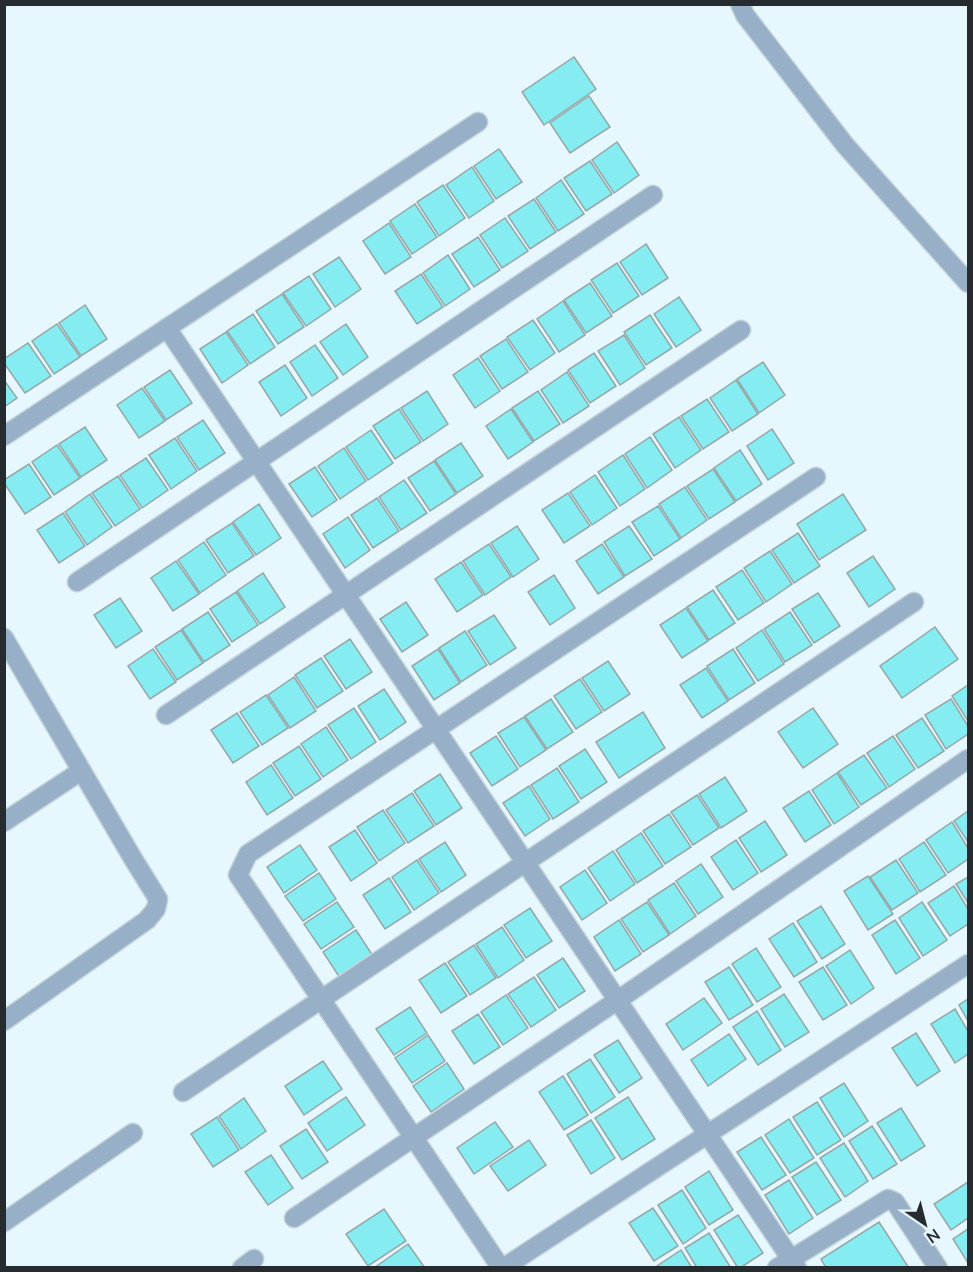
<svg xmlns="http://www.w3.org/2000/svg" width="973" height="1272" viewBox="0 0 973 1272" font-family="Mulish,sans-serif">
	<rect width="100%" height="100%" fill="#e6f7fe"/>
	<g fill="#85ecf1" stroke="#95a7a8" stroke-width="1.5">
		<polygon points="574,57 596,89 544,125 522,92"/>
		<polygon points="589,96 610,127 570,153 550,123"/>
		<polygon points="617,142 639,175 614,193 592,160"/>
		<polygon points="499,149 522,182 496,199 474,166"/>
		<polygon points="590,161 612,194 586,211 564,178"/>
		<polygon points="472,167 494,201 469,218 446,185"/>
		<polygon points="561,180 584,214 558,231 536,198"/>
		<polygon points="443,185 465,218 439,236 417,202"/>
		<polygon points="534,199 556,232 530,249 508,216"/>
		<polygon points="415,204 437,237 412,254 390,221"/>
		<polygon points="505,218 528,251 502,268 480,235"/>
		<polygon points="389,223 411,257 385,274 363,241"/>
		<polygon points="478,237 500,270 474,287 452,254"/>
		<polygon points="646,244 668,278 642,295 620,262"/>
		<polygon points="448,255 470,289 445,306 423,273"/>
		<polygon points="339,257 361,289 335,307 313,274"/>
		<polygon points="617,263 639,296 613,313 591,280"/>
		<polygon points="421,274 443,307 417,324 395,291"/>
		<polygon points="309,276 331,309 306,326 283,293"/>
		<polygon points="590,283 612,316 586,333 564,300"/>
		<polygon points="282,294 304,327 278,344 256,311"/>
		<polygon points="679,297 701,330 676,347 654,314"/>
		<polygon points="563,301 585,335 559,352 537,319"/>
		<polygon points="85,305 107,339 81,356 59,323"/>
		<polygon points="253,314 275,347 250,364 227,331"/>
		<polygon points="650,315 672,348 646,365 624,332"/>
		<polygon points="533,320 555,353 530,370 507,337"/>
		<polygon points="57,324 80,357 54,374 32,341"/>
		<polygon points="346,324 368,357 343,375 320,342"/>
		<polygon points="226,332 248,365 222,383 200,349"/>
		<polygon points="624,335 645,368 620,385 598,351"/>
		<polygon points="506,339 528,372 502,389 480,356"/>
		<polygon points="28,343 51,376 25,393 4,363 4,359"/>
		<polygon points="315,345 338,378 312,396 290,362"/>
		<polygon points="594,353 616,386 590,403 568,370"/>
		<polygon points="478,358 500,391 475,408 453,375"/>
		<polygon points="763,362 785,395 759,413 737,379"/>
		<polygon points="285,365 307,398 281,416 259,382"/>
		<polygon points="170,370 192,403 166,420 144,387"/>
		<polygon points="567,372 589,406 563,423 541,390"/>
		<polygon points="4,380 17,398 4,407"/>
		<polygon points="736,380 758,414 732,431 710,398"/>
		<polygon points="142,388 165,421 139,438 117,405"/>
		<polygon points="427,391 448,424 423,441 401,408"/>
		<polygon points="538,391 560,424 534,441 512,408"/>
		<polygon points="707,399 729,432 703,449 681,416"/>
		<polygon points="399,409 421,442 395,459 373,426"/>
		<polygon points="511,409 533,442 508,459 486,426"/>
		<polygon points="679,417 701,450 675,468 653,434"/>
		<polygon points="203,420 225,453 199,470 177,437"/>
		<polygon points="85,427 107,460 81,477 59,444"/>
		<polygon points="772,429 794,463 768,480 747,446"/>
		<polygon points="371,430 393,463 368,480 346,447"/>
		<polygon points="650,437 672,470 647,488 625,454"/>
		<polygon points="175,438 197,471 171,489 149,455"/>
		<polygon points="461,443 483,476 457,493 435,460"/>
		<polygon points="57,445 80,478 54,495 32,462"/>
		<polygon points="344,448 366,481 340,499 318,466"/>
		<polygon points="740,450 762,484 736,501 714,468"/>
		<polygon points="623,455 645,489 620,506 598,472"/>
		<polygon points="146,458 168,490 142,508 120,475"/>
		<polygon points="434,461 456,494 430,511 408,478"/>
		<polygon points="29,464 51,497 25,514 4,483 4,480"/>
		<polygon points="315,467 337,500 312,517 289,484"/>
		<polygon points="713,469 735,502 709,519 687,486"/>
		<polygon points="595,475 617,508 592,525 570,492"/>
		<polygon points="118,476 140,509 115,526 92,493"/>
		<polygon points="404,480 427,513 401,530 379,497"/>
		<polygon points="685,487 707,520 681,538 659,504"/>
		<polygon points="568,493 590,526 564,543 542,510"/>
		<polygon points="90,494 112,527 87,545 65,512"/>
		<polygon points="843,494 866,530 819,560 797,524"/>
		<polygon points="377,498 399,531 373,548 351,515"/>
		<polygon points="259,504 281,538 256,555 233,522"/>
		<polygon points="658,506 680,539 654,556 632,522"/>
		<polygon points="63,513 85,546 59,563 37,530"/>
		<polygon points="348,517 370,550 345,568 323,534"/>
		<polygon points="232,523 254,556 228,573 206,540"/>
		<polygon points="517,526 539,559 513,577 491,543"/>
		<polygon points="629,526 652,559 625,576 604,542"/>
		<polygon points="798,533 820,566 794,583 772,550"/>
		<polygon points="204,542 226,575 200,593 178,560"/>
		<polygon points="489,544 511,577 485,595 463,561"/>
		<polygon points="602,544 624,577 598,594 576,561"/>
		<polygon points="770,551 792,584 766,602 744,568"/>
		<polygon points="873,556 895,589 869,607 847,573"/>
		<polygon points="176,561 199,594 173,611 151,578"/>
		<polygon points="461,562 483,595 457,612 435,579"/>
		<polygon points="742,570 764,603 738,620 716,587"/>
		<polygon points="263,573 285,607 260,624 237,591"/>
		<polygon points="554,575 575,608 550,625 528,592"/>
		<polygon points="713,590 735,623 709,640 687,607"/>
		<polygon points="236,592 258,625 232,642 210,609"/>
		<polygon points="818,593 840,626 814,643 792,609"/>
		<polygon points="120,598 142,631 116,648 94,615"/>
		<polygon points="406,602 428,635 402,652 380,619"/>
		<polygon points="686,608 708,641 682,658 660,625"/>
		<polygon points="208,612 230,645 204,662 182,629"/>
		<polygon points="790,612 812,645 785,662 764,629"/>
		<polygon points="494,615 516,648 490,665 468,631"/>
		<polygon points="935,627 958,659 902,698 880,666"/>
		<polygon points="181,630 203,663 177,680 155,647"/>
		<polygon points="762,630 784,664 758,681 736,648"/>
		<polygon points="465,631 487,665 461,682 439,648"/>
		<polygon points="350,639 372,672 346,689 324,656"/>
		<polygon points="153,649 176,682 150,699 128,666"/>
		<polygon points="438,649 460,683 434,700 412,666"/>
		<polygon points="733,649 755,683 729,700 707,666"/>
		<polygon points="321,658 343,691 317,708 295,675"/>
		<polygon points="608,661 630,694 604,711 582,678"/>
		<polygon points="706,668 728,701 702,718 680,685"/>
		<polygon points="294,677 316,711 290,728 268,695"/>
		<polygon points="580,679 602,712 576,729 554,696"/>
		<polygon points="968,685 968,721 952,696"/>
		<polygon points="384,689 406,722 380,740 358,706"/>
		<polygon points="266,695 288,728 262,745 240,712"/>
		<polygon points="551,699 573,732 547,749 525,716"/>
		<polygon points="951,699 968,726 968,734 946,749 925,715"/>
		<polygon points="354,708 376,742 351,759 328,725"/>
		<polygon points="813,708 838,744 803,768 778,732"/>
		<polygon points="643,712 665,748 619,778 596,742"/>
		<polygon points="237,713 259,746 233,763 211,730"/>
		<polygon points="524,717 546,750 520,767 498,733"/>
		<polygon points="922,718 944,751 918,768 896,735"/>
		<polygon points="326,727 348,760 323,777 301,744"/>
		<polygon points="496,736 518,769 492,786 470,753"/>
		<polygon points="893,736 915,769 889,787 867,753"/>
		<polygon points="299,746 321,779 295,796 273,763"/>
		<polygon points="585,749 607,782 581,799 559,766"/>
		<polygon points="864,755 887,788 861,805 838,772"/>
		<polygon points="271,765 293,798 267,815 246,782"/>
		<polygon points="557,768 579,802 553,819 531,785"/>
		<polygon points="837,773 859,807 834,824 812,790"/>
		<polygon points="440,774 462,808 436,825 414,791"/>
		<polygon points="725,777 747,811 721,828 699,794"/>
		<polygon points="529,786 550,819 525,836 503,803"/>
		<polygon points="809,791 831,825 805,842 783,808"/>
		<polygon points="412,793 434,826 408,843 386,810"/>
		<polygon points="697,795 719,828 693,845 671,812"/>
		<polygon points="383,810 405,843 379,861 357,827"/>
		<polygon points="968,811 968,842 954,821"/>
		<polygon points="669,814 691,847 665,864 643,831"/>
		<polygon points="765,821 787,855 761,872 739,838"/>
		<polygon points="952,822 968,848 968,859 948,873 926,840"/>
		<polygon points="355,830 377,863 351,881 329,847"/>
		<polygon points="641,833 663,866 637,883 616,850"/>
		<polygon points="736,840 758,873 733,890 711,857"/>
		<polygon points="445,842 466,875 441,892 419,859"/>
		<polygon points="924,842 946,875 920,892 899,859"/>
		<polygon points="300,845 317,870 284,893 267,867"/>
		<polygon points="613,851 635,884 610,901 588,868"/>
		<polygon points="417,860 439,893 414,910 392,877"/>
		<polygon points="896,860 918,893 892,910 870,877"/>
		<polygon points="701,864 723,897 698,914 676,881"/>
		<polygon points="585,870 607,903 582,920 560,887"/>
		<polygon points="319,873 336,899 303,921 285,896"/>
		<polygon points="868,876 893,914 868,930 844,891"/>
		<polygon points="968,877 968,903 956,884"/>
		<polygon points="389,878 411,912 385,929 363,895"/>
		<polygon points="674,883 696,916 670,934 648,900"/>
		<polygon points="954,886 968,909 968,924 950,936 928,903"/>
		<polygon points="337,902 354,927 321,949 304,924"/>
		<polygon points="647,902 669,935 643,952 621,919"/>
		<polygon points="922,902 947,940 923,956 899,918"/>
		<polygon points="821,906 845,944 822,959 797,921"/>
		<polygon points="530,908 552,941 526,958 504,925"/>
		<polygon points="619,920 641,954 615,971 594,937"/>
		<polygon points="895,920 920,958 896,974 872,935"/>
		<polygon points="793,923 817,962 794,977 769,939"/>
		<polygon points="502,927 524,960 498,978 476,944"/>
		<polygon points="356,930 373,956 340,978 323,952"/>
		<polygon points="474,945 496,978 470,995 448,962"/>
		<polygon points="756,948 781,987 757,1002 732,964"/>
		<polygon points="850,950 874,988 851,1004 826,966"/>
		<polygon points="563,958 585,991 559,1008 537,975"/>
		<polygon points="445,963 467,996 441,1013 419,980"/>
		<polygon points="729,967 753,1005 729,1020 705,982"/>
		<polygon points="823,967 847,1005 823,1020 799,982"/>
		<polygon points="534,977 556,1010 531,1027 508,994"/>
		<polygon points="784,994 809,1032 785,1047 761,1009"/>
		<polygon points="506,995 528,1028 503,1045 481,1012"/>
		<polygon points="704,998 722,1023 683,1050 666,1024"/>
		<polygon points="968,999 968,1021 959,1005"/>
		<polygon points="410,1007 427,1033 394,1055 376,1029"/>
		<polygon points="955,1009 968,1031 968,1054 955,1063 931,1024"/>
		<polygon points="757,1011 781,1050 758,1065 733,1027"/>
		<polygon points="478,1014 500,1047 474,1064 452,1031"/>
		<polygon points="916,1033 940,1071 917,1086 892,1048"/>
		<polygon points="729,1034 746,1059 708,1086 691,1060"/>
		<polygon points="428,1035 445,1061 412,1083 395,1058"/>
		<polygon points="618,1040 642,1078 619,1093 594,1055"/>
		<polygon points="590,1059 615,1097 591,1113 567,1074"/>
		<polygon points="323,1061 342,1089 304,1115 285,1086"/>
		<polygon points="447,1063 464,1089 431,1112 413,1086"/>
		<polygon points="563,1076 588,1115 564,1130 539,1092"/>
		<polygon points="844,1083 868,1121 844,1137 820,1098"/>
		<polygon points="346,1097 365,1125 327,1151 308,1123"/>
		<polygon points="628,1097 655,1139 622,1160 595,1118"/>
		<polygon points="244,1098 266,1131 241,1149 219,1116"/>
		<polygon points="817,1102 841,1140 817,1155 793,1117"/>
		<polygon points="901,1108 925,1146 901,1161 877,1123"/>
		<polygon points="217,1117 239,1150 213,1167 191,1134"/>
		<polygon points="789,1119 814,1158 790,1173 765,1135"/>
		<polygon points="591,1120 615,1158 591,1174 567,1135"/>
		<polygon points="495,1122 513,1147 474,1174 457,1148"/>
		<polygon points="872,1126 897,1164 873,1179 849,1141"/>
		<polygon points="306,1129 328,1162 302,1179 280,1146"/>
		<polygon points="761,1137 786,1175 762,1190 737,1152"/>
		<polygon points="529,1140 546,1165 508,1191 490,1166"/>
		<polygon points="844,1143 868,1181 845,1197 820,1158"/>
		<polygon points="271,1155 293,1188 268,1205 245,1172"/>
		<polygon points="816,1162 841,1200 817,1215 792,1177"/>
		<polygon points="709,1171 733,1210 709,1225 685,1187"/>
		<polygon points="789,1180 813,1218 789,1234 765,1195"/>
		<polygon points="968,1182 968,1218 951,1230 934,1204"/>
		<polygon points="682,1190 706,1228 683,1244 658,1205"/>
		<polygon points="653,1208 678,1246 654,1261 629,1223"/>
		<polygon points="384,1209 406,1241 368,1266 346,1234"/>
		<polygon points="738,1215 763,1253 740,1268 738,1268 714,1230"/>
		<polygon points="879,1222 909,1268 826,1268 821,1259"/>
		<polygon points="968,1229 968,1263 953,1239"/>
		<polygon points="709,1233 731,1268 697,1268 685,1248"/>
		<polygon points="408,1244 425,1268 374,1268"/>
		<polygon points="681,1250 692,1268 658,1268 657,1266"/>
	</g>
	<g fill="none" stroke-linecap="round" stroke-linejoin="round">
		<defs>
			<g id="minor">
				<polyline points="740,4 745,15 845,145 968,283"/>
				<polyline points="167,328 797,1268"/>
				<polyline points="4,436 478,122"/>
				<polyline points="77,582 653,195"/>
				<polyline points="4,638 132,857 158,899 156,909 147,920 4,1021"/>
				<polyline points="166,715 741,330"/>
				<polyline points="4,822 81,771"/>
				<polyline points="183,1092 914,602"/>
				<polyline points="294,1218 618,1000 968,759"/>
				<polyline points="4,1222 133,1133"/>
				<polyline points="242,1268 254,1259"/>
				<polyline points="501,1268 238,875 248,854 816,477"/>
				<polyline points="503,1268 968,964"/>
				<polyline points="777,1268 888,1199 895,1202 938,1268"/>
			</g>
		</defs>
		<use href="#minor" stroke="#c3d2d9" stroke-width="21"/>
		<use href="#minor" stroke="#97b0c7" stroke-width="18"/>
	</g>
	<rect width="973" height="1272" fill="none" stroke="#252b2e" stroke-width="12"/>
	<g transform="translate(925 1224) rotate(145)" stroke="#e6f7fe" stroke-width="4.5" paint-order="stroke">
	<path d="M0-4.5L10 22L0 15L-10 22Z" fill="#252b2e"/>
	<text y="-9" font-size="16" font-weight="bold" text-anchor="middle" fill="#252b2e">N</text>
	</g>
</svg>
